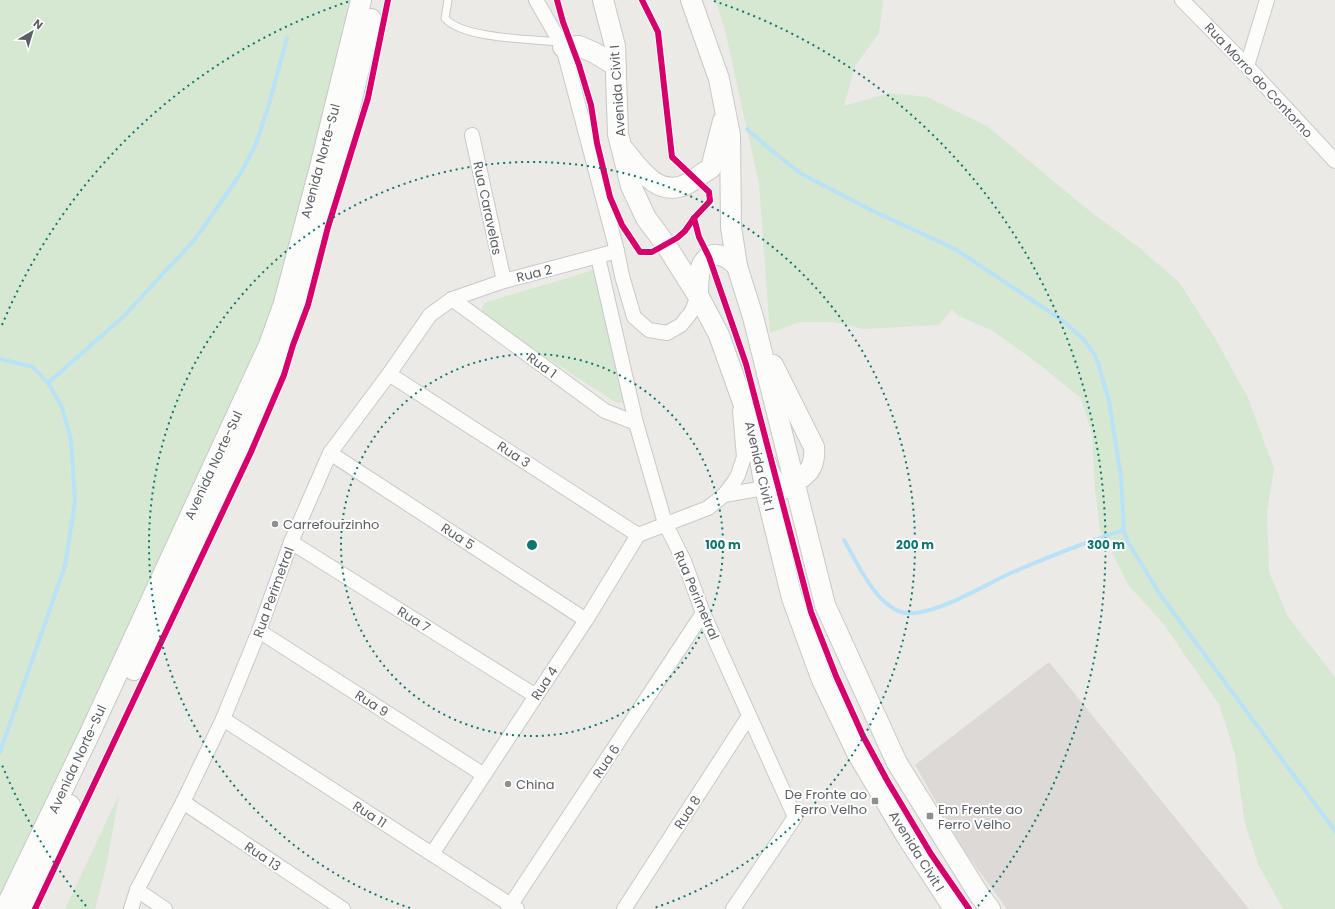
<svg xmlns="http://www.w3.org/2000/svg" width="1335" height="909" viewBox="0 0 1335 909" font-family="Poppins,sans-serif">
	<rect width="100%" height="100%" fill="#eceae6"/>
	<polygon fill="#dcd9d6" points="1049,662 1249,909 1007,909 965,852 915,765"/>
	<g fill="#d6e7d2">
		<polygon points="0,0 354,0 286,266 241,391 0,903"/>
		<polygon points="715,0 883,0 879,33 855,66 844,106 890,93 927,97 987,126 1092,213 1137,246 1179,282 1215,338 1248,398 1274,468 1267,512 1269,572 1288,617 1335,677 1335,909 1283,909 1258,864 1245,823 1235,754 1219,704 1162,622 1129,586 1100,529 1095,489 1092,434 1081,398 1036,362 993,331 959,316 952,309 939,325 863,329 834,322 800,322 770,333 759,184 725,30"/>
		<polygon points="594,270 626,401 619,403 615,402 486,318 482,312 482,306 487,302"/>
		<polygon points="119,795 107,862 95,909 65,909"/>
	</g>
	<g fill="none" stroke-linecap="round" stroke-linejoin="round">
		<g stroke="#bae2f6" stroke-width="4">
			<polyline points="747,129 771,150 800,173 871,210 955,249 1062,320 1084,340 1095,355 1098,363 1109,401 1121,477 1124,532 1128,542 1159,593 1335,831"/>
			<polyline points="0,359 33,367 48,383 62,407 71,440 75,501 65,566 0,752"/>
			<polyline points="48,383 124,316 196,238 239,176 256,144 269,104 287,38"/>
			<path d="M844 540C857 562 875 604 901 612 927 621 986 584 1011 573 1048 557 1086 542 1124 530"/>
		</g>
		<defs>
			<path id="lane" d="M448 0 445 18C462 39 533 39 560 42"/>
			<g id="street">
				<polyline points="536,0 563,47 617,251 622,276 634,317 649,330 667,333 681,325 692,311 698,296"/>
				<polyline points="1182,0 1247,66 1335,161"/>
				<polyline points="1247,66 1267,0"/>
				<polyline points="472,135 504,281"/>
				<polyline points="598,257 636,423 665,523 684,561 703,613 795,817 733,909"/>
				<polyline points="452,299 605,411 636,423"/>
				<polyline points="389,374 638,535"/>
				<polyline points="330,453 586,620"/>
				<polyline points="724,495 765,488"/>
				<polyline points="291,542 536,696"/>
				<polyline points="259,631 484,775"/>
				<polyline points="223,719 517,909"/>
				<polyline points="183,802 343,909"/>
				<polyline points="432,854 586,620 638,535 708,508 724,495 734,482 738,475 744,457 740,411"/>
				<polyline points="137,890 165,909"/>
				<polyline points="131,909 137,890 183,802 223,719 259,631 291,542 330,453 389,374 430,315 452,299 504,281 617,251"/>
				<polyline points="508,909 703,613"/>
				<polyline points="624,909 749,716"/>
			</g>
			<g id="secondary">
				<polyline points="603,0 615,46 618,134 631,186 646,218 666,245 700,299 719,335 757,442 765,488 792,598 822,680 857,753 907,837 954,909"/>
				<polyline points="691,0 719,79 730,135 731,227 737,266 753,317 825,605 897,763 978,893 990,909"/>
				<polyline points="563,47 579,46 595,53 616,66"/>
				<path d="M624 150C639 168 657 197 685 185 694 181 702 173 711 168L723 121"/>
				<path d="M698 296C698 288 698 278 700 270 707 248 724 253 737 266"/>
				<path d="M766 463C770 474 773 485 786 488 805 476 816 471 814 447L773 365"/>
				<polyline points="134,670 251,427 293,326 305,283 317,229 344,132 371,19"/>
				<polyline points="5,909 89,735 269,345 284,303 320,167 361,0"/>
				<polyline points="22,909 70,805"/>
			</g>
		</defs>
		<use href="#lane" stroke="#c8c9c8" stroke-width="9"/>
		<use href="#street" stroke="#c8c9c8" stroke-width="16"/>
		<use href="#secondary" stroke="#c8c8c8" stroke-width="22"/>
		<use href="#lane" stroke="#fcfcfb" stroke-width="7"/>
		<use href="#street" stroke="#fcfcfb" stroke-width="14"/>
		<use href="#secondary" stroke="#fcfcfb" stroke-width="20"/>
		<defs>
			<g id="cycleway">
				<polyline points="557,0 563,22 579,65 591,105 597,143 610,197 622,225 640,252 652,252 677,238 685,231 694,218 710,201 709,192 672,157 658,32 642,0"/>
				<polyline points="694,218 699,237 709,257 746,364 811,612 836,676 863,736 888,782 931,854 969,909"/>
				<polyline points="35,909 251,452 284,375 293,345 308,305 328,227 368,98 388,0"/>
			</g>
		</defs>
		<use href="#cycleway" stroke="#fff" stroke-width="8"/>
		<use href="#cycleway" stroke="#d6006c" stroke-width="6"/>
	</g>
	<g fill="none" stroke="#0f766e" stroke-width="2" stroke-dasharray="2 4">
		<circle cx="532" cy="545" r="191"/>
		<path d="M410 908A383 383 0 1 1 654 908"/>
		<path d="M86 906A574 574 0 0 1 2 765M2 325A574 574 0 0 1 350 1M714 1A574 574 0 0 1 978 906"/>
	</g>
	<g fill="#8e9092" stroke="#fff" stroke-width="1.5">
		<circle cx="275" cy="524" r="4"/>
		<circle cx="508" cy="784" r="4"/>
		<rect x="871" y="797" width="8" height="8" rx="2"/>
		<rect x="926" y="812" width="8" height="8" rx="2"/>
	</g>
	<g text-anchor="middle" stroke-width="4" stroke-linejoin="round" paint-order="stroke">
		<g font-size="13" fill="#5c6064" stroke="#fff">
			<text transform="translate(1259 80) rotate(47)" y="5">Rua Morro do Contorno</text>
			<text transform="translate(617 91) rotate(-94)" y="5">Avenida Civit I</text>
			<text transform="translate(320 161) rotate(-75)" y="5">Avenida Norte-Sul</text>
			<text transform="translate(488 208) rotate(78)" y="5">Rua Caravelas</text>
			<text transform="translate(534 273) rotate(-14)" y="5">Rua 2</text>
			<text transform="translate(542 365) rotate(36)" y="5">Rua 1</text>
			<text transform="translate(514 454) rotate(33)" y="5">Rua 3</text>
			<text transform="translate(213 465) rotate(-65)" y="5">Avenida Norte-Sul</text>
			<text transform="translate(760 466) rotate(77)" y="5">Avenida Civit I</text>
			<text transform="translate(458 536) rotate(33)" y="5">Rua 5</text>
			<text transform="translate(273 592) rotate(-70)" y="5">Rua Perimetral</text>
			<text transform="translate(697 595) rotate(67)" y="5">Rua Perimetral</text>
			<text transform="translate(414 619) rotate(32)" y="5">Rua 7</text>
			<text transform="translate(544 683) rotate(-57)" y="5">Rua 4</text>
			<text transform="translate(372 703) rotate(33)" y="5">Rua 9</text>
			<text transform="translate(77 759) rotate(-65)" y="5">Avenida Norte-Sul</text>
			<text transform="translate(606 761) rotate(-56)" y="5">Rua 6</text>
			<text transform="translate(687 812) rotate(-57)" y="5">Rua 8</text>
			<text transform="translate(370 814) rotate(33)" y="5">Rua 11</text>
			<text transform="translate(917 851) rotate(58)" y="5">Avenida Civit I</text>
			<text transform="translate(263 856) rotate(34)" y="5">Rua 13</text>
		</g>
		<g font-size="13" fill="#5c6064" stroke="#fff" text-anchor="start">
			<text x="283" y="529">Carrefourzinho</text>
			<text x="516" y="789">China</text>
			<text x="867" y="799" text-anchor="end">De Fronte ao<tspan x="867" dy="15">Ferro Velho</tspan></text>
			<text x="938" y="814">Em Frente ao<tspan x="938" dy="15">Ferro Velho</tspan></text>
		</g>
	</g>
	<circle cx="532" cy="545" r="6" fill="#0f766e" stroke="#fff" stroke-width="2"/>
	<g font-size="12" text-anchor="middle" font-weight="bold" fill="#0f766e" stroke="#fff" stroke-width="4" stroke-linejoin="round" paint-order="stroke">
		<text x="723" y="549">100 m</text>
		<text x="915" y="549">200 m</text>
		<text x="1106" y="549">300 m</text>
	</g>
	<g transform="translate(32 32) rotate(38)" stroke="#ffffff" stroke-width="3" paint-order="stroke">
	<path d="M0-3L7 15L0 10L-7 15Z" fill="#5c6064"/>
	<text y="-6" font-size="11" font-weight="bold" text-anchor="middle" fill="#5c6064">N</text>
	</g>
</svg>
